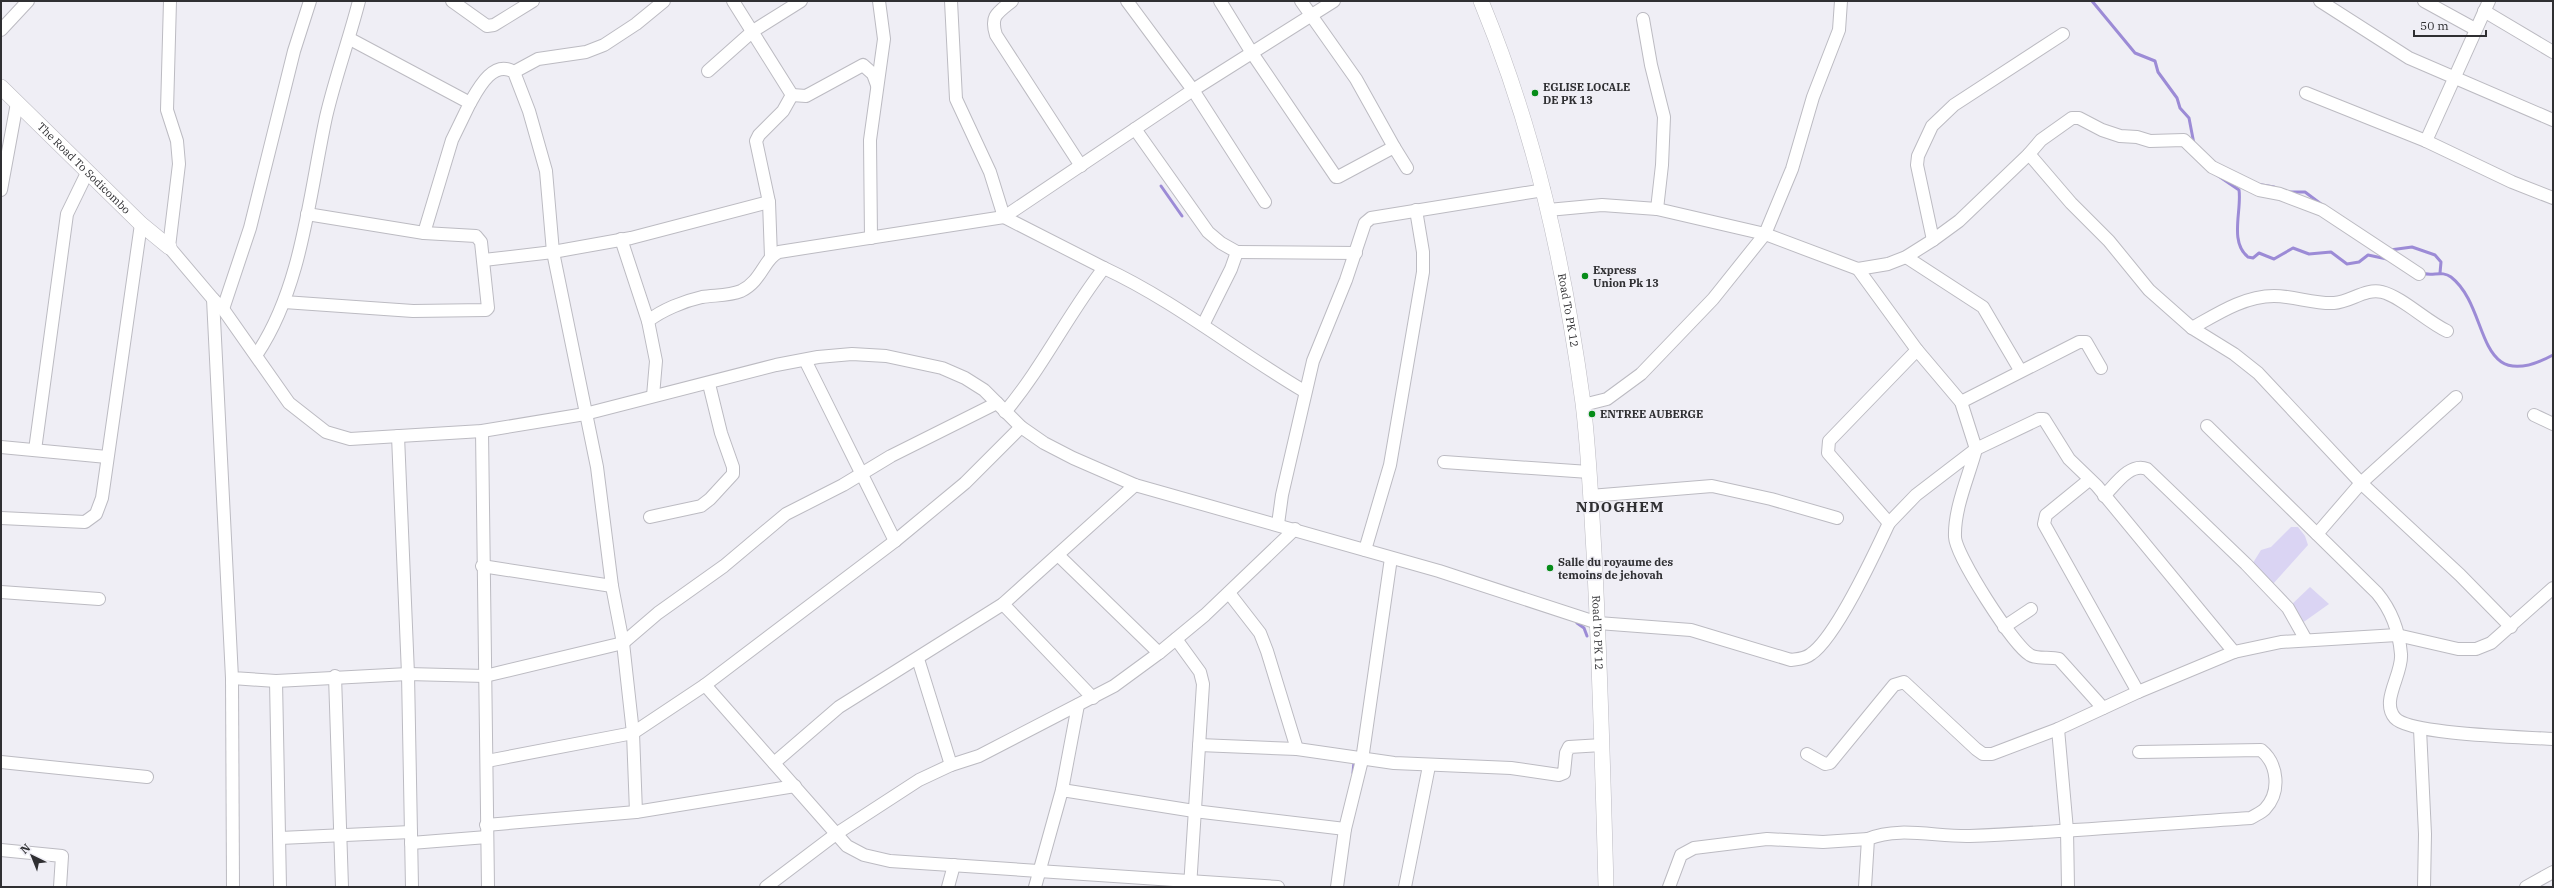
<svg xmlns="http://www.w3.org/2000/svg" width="2554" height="888" viewBox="0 0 2554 888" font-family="'IBM Plex Serif',serif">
	<rect width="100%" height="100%" fill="#efeef5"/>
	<g fill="#dad4f3">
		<polygon points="2291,527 2298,527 2305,536 2308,545 2273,584 2251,566 2261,550 2271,547"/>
		<polygon points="2310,587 2329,604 2298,626 2288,608"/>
	</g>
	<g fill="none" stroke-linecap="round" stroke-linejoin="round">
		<g stroke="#9c8bd6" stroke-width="3">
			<polyline points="2092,1 2135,53 2155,61 2158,72 2177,98 2180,108 2189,118 2194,144"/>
			<path d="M2214 173 2239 190C2242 210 2229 242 2248 257L2253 258 2259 253 2274 259 2293 248 2309 254 2331 252 2347 264 2359 262 2368 255 2387 259"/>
			<polyline points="2256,184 2274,187"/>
			<polyline points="1161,186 1182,216"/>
			<polyline points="2289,192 2305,192 2321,204"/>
			<polyline points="2390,250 2412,247 2435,255 2441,262 2440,273"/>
			<path d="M2422 273C2432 277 2442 270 2451 277 2492 309 2473 398 2553 355"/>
			<polyline points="1577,623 1584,628 1587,636"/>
			<polyline points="1353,773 1354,762"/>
		</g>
		<defs>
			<g id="minor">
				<path d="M170 1 167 110 177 141 179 164 169 247 213 299 223 309 289 403 326 432 350 439 482 431 585 414 776 365 818 357 852 354 886 356 942 368 965 378 984 390 1021 427 1044 443 1073 458 1135 485 1439 571 1598 623 1691 630 1791 660C1798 659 1805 659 1811 654 1836 637 1875 553 1889 523L1828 453 1829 441 1917 350"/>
				<polyline points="452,1 487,26 494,25 533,1"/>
				<polyline points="733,1 792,95"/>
				<polyline points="951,1 956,99 990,172 1004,217 1104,268"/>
				<path d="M1012 1C997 13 990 16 996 35L1081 166"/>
				<polyline points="1127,1 1193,90 1265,202"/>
				<polyline points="1220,1 1252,53 1336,177 1338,177 1394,147 1407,168"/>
				<polyline points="1301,1 1356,79 1394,147"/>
				<polyline points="2320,1 2409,58 2553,120"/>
				<polyline points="2424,1 2475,29"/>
				<polyline points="2484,11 2553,52"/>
				<polyline points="1643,19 1651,65 1664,117 1662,165 1657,209"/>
				<polyline points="1,30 28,1"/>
				<polyline points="350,39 470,103 452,140 424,233"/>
				<polyline points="708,71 753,31 801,1"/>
				<polyline points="514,72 538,59 586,52 604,45 636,24 664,1"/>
				<polyline points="2306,93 2426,141 2489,1"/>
				<polyline points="792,95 806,96 863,65 873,74 877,85"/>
				<path d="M470 103C478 89 493 59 514 72L529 111 546 171 553 252 597 467 612 586 623 643 633 733 636 812"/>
				<polyline points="1135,129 1208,232 1221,243 1237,252 1231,269 1203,325"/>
				<polyline points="2426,141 2512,182 2553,198"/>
				<polyline points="2029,154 2041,140 2072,118 2079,118 2102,130 2120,136 2137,137 2150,141 2184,140 2212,167 2259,190 2280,194 2322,210 2419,274"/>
				<polyline points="1,190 17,103"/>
				<polyline points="1548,210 1602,205 1657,209 1765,234 1858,269 1888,264 1906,257 1933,240 1959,221 2029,154 2071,203 2109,241 2149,290 2192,328 2234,354 2258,373 2361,483 2460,575 2511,627"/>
				<polyline points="871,238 870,140 884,39 879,1"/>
				<polyline points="621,239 648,321"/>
				<polyline points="1933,240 1917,165 1918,156 1932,126 1954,105 2063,34"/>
				<polyline points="1237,252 1356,253"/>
				<polyline points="771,257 769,202 756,141 759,135 783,111 792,95"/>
				<polyline points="1906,257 1983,307 2020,370"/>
				<polyline points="484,260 553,252 631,238 769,202"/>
				<polyline points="1858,269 1917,350 1961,402 1976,449 2039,419 2044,419 2069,459 2097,486 2234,652"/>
				<polyline points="213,299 232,678 276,681 408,674 485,676 623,643 658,613 724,566 786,514 843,485 891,456 997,403"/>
				<polyline points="284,302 413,311 486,310 488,308 481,242 476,236 424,233 307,214"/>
				<polyline points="223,309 250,228 294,51 310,1"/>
				<path d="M2192 328C2217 314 2244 296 2274 296 2294 296 2314 304 2334 303 2351 302 2365 288 2382 292 2402 297 2426 321 2447 331"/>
				<path d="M257 354C302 287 309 196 326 117 335 78 349 40 359 1"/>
				<polyline points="805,360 895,541"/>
				<path d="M653 396 656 361 648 321C662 310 684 301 702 297 714 295 729 296 741 291 762 281 764 258 779 252L1004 217 1193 90 1334 1"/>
				<polyline points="1961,402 2079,342 2086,342 2101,368"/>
				<polyline points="1583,405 1607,399 1641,374 1713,299 1765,234 1792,169 1813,97 1839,30 1841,1"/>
				<path d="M1005 412C1043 367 1068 314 1104 268 1175 301 1236 351 1304 391"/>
				<polyline points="2534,415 2553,424"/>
				<path d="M2207 426 2377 593C2392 611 2399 630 2401 654 2403 674 2380 701 2395 718 2410 735 2525 737 2553 739"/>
				<polyline points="482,431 488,887"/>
				<polyline points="398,436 408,674 412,887"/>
				<polyline points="1,447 107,457"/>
				<polyline points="35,450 67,214 87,173"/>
				<polyline points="1444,462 1589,472"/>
				<polyline points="2089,480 2046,515 2044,524 2138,692"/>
				<polyline points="1590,496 1712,486 1771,499 1837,518"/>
				<path d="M2104 496C2115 485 2130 462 2147 469L2246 564 2288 608 2306 640"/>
				<polyline points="650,517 701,506 710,499 733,474 733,467 721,433 709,384"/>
				<polyline points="1,518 85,522 96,514 102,498 141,224"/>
				<path d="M1889 523 1916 495 1976 449C1969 476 1954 508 1955 537 1956 556 2013 645 2030 655 2038 660 2050 656 2059 659L2103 708"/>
				<polyline points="1278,524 1282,495 1313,361 1346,280 1365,223 1371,218 1544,190"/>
				<polyline points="2317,534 2361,483 2456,397"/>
				<polyline points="1365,550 1390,465 1423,272 1423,252 1416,210"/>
				<polyline points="1058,555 1159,653"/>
				<polyline points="482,566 612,586"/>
				<polyline points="1,592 99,599"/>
				<polyline points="1229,593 1260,633 1267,651 1297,749"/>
				<polyline points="1003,604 1093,698"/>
				<polyline points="2004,627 2031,609"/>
				<polyline points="1176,639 1200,672 1203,684 1190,887"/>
				<polyline points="918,659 951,765"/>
				<polyline points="335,676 342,887"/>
				<polyline points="232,678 233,887"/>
				<polyline points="276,681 280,887"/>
				<polyline points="705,685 847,846 864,855 890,861 1278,887"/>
				<polyline points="2058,729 2067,830 2068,887"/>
				<polyline points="2420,729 2425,834 2424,887"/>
				<polyline points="1199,745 1297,749 1394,763 1511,768 1559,775 1564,773 1566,753 1569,747 1602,745"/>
				<polyline points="1807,754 1825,764 1830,763 1894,685 1904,682 1976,749 1983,754 1992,754 2058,729 2138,692 2234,652 2281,642 2397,635 2458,649 2476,649 2491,643 2553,588"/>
				<polyline points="487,761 633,733 705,685 895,541 965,483 1021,427"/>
				<polyline points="1,762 147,777"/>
				<polyline points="774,763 839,707 1003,604 1135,485"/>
				<polyline points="1062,790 1078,705"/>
				<polyline points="486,825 636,812 795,786"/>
				<polyline points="280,838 411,832"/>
				<polyline points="411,843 487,837"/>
				<polyline points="1,850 62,856 60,887"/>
				<polyline points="766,887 836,834 919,780 951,765 979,756 1114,686 1159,653 1205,615 1295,529"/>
				<polyline points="948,887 954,865"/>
				<polyline points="1035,887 1062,790 1194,811 1345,829"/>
				<polyline points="1337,887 1345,829 1362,760 1391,558"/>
				<polyline points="1405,887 1429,766"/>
				<polyline points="1669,887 1681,855 1694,848 1767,839 1823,842 1868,839"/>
				<path d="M1865 887 1868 839C1898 826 1937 837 1970 836 2064 832 2157 824 2251 818 2255 815 2261 813 2265 809 2281 792 2278 764 2261 750L2139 752"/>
				<polyline points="2526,887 2553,872"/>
			</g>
			<g id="major">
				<path id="s1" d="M1481 1C1535 132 1564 263 1583 403 1589 453 1591 503 1594 552 1600 664 1603 775 1606 887"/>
				<path id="s2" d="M1 87 141 224 169 247"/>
			</g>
		</defs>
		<use href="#minor" stroke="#bcbbc2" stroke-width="14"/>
		<use href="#major" stroke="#bcbbc2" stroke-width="16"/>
		<use href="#minor" stroke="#fff" stroke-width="12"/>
		<use href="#major" stroke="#fff" stroke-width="15"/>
	</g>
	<g fill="#068c19" stroke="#efeef5" stroke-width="1.5">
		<circle cx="1535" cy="93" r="4"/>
		<circle cx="1585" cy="276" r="4"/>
		<circle cx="1592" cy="414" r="4"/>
		<circle cx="1550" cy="568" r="4"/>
	</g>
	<g text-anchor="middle" stroke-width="3" stroke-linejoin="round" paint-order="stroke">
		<g font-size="11" font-weight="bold" fill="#2f2f32" stroke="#efeef5" text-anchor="start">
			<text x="1543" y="91">EGLISE LOCALE<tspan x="1543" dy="13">DE PK 13</tspan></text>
			<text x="1593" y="274">Express<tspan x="1593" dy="13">Union Pk 13</tspan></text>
			<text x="1600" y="418">ENTREE AUBERGE</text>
			<text x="1558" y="566">Salle du royaume des<tspan x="1558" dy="13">temoins de jehovah</tspan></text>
		</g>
		<g font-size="11" fill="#2f2f32" stroke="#efeef5">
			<text dy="4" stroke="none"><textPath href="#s2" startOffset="116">The Road To Sodicombo</textPath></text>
			<text dy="4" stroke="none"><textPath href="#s1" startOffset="322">Road To PK 12</textPath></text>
			<text dy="4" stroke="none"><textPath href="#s1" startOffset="646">Road To PK 12</textPath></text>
		</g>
		<g font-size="15" font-weight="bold" letter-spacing="1" fill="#2f2f32" stroke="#efeef5">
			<text x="1620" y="512">NDOGHEM</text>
		</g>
	</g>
	<rect width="2554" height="888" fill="none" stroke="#2f2f32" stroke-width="4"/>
	<g transform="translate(32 856) rotate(317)" stroke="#efeef5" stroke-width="3" paint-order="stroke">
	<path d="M0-3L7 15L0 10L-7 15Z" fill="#2f2f32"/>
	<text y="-6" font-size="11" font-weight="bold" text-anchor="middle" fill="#2f2f32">N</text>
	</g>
	<path d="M2414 30v6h72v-6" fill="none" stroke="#2f2f32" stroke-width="2"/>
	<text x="2420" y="30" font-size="12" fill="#2f2f32" stroke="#efeef5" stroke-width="3" paint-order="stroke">50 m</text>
</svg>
